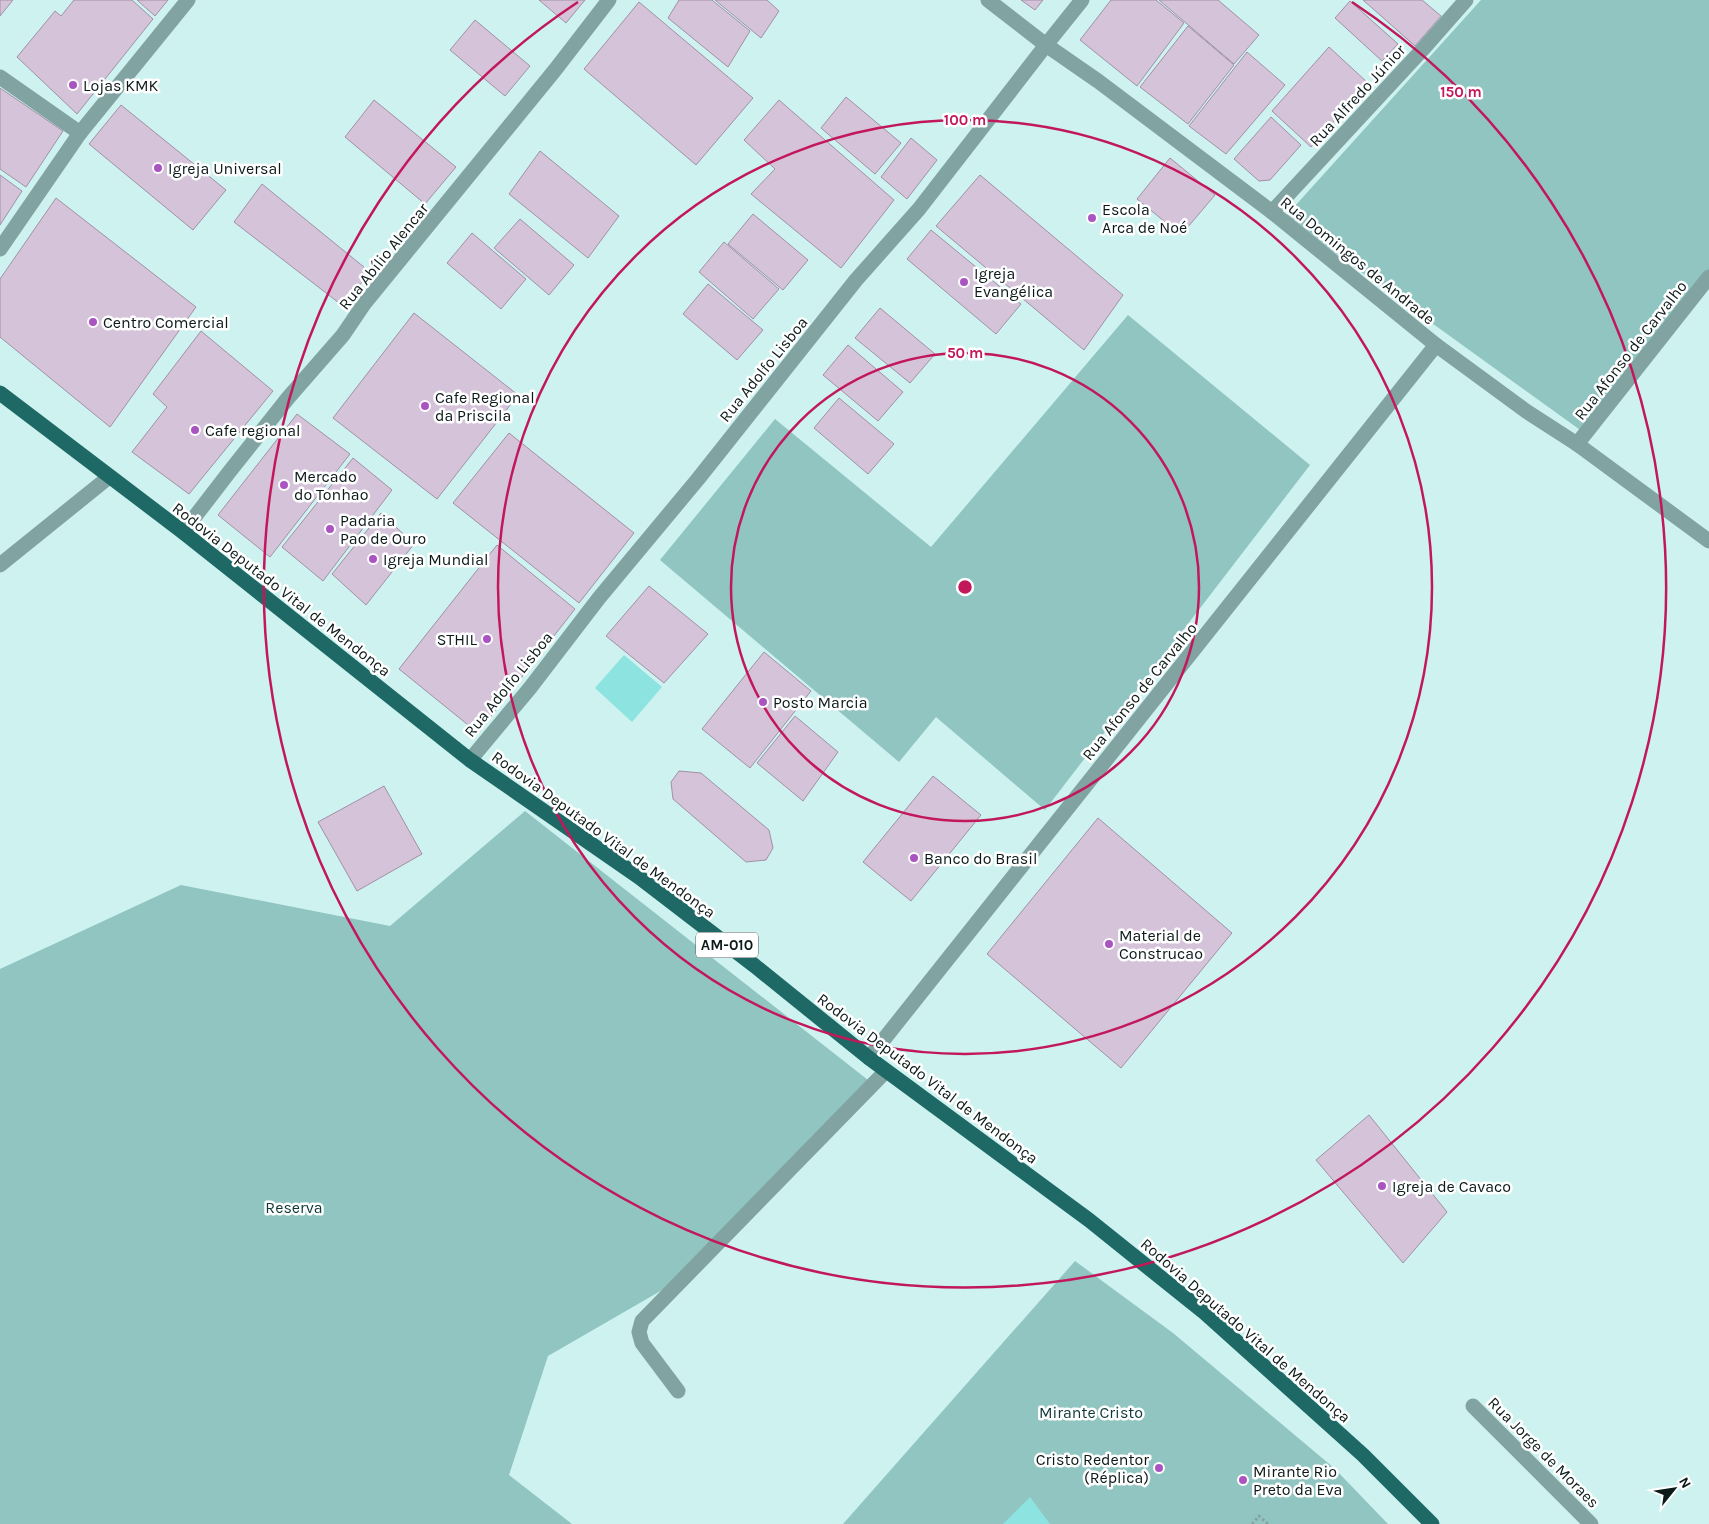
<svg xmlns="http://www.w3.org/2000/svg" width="1709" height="1524" viewBox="0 0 1709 1524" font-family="Karla,sans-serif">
	<rect width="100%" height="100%" fill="#cdf2ef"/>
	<g fill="#90c5c2">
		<polygon points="1481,0 1709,0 1709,270 1583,432 1285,217"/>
		<polygon points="1128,315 1310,465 1045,810 936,717 899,762 660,560 775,419 931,547"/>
		<polygon points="525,811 868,1080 702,1267 548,1356 509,1475 572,1524 0,1524 0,969 181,885 390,926"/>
		<polygon points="1075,1261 1173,1333 1334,1468 1388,1524 843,1524"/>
	</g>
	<g fill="#8de3df">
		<polygon points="624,655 662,687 632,722 595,688"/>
		<polygon points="1030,1497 1050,1524 1003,1524"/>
	</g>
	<g fill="#d5c3da" stroke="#a190a6">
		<polygon points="0,0 13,0 0,16"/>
		<polygon points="74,0 132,0 153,19 77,114 17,57 55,11 61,16"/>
		<polygon points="137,0 168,0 155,16"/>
		<polygon points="539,0 585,0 566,23"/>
		<polygon points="679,0 712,0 750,31 728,67 668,18"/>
		<polygon points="715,0 767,0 779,11 761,38"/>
		<polygon points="1021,0 1043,0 1035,10"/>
		<polygon points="1111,0 1156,0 1184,23 1137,86 1080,40"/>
		<polygon points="1159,0 1218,0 1259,35 1234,64"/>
		<polygon points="1363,0 1422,0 1441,16 1415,46"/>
		<polygon points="1350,1 1398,44 1382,61 1335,18"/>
		<polygon points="639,2 753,98 696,165 584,69"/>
		<polygon points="475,20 530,66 505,96 450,50"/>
		<polygon points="1188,26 1234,65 1188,124 1140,87"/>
		<polygon points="1329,47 1368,83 1311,147 1272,111"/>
		<polygon points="1247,52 1285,85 1226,154 1189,126"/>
		<polygon points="0,88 63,131 26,187 0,169"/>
		<polygon points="846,97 901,143 875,174 821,128"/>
		<polygon points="374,100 456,167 425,204 345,137"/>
		<polygon points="779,100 894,200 841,268 751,194 775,169 744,140"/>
		<polygon points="121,105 226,190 193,230 89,144"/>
		<polygon points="1271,117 1301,145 1270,180 1259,181 1234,159"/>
		<polygon points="911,138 937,160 907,199 881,177"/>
		<polygon points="540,151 619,216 588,258 509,194"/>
		<polygon points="1170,158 1215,195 1181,235 1137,199"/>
		<polygon points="0,175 22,191 0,225"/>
		<polygon points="980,175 1123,295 1084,350 936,226"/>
		<polygon points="262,184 370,272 343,306 234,222"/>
		<polygon points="56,198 196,307 110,427 0,337 0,279"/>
		<polygon points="753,214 808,260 783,290 728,244"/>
		<polygon points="520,219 574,265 549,295 494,248"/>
		<polygon points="931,230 1021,304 996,334 907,259"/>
		<polygon points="472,233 526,279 501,309 447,263"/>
		<polygon points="724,242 779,289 753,319 699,272"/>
		<polygon points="708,284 763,330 737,360 683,314"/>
		<polygon points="880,308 935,354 910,383 855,338"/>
		<polygon points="414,313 518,395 437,499 333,418"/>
		<polygon points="201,331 273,391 189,494 132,452 167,407 153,394"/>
		<polygon points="848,345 903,392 878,421 823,375"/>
		<polygon points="839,398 894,444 868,474 814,428"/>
		<polygon points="297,414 350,454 270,557 218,515"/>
		<polygon points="509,433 634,533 579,603 453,503"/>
		<polygon points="353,458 392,490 323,581 282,547"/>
		<polygon points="381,513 414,544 366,605 332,574"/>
		<polygon points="497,545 575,609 478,733 399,669"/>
		<polygon points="649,586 708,634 664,683 606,636"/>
		<polygon points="764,652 811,691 750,768 702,729"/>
		<polygon points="795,716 838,752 803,801 757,763"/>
		<polygon points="679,771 701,773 769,830 773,848 766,860 746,862 673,799 671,782"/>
		<polygon points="933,776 981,815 911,901 863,862"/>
		<polygon points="384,786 422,854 357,891 318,822"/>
		<polygon points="1098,818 1232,933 1121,1068 987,954"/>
		<polygon points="1369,1115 1447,1212 1403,1263 1316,1160"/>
	</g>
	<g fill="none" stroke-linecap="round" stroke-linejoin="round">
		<polyline stroke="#86a3a1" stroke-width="3" stroke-dasharray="2.5 2.5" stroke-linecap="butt" points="1252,1524 1259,1516 1268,1524"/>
		<polyline stroke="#81a3a1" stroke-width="15" points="678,1391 642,1343 639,1332 642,1321 886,1071"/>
		<g stroke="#81a3a1" stroke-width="15">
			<polyline points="988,0 1046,45 1098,81 1272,212 1436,345 1526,411 1577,444 1709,541"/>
			<polyline points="0,77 80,133"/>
			<polyline points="1272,212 1423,49 1466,0"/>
			<polyline points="0,249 80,133 188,0"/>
			<polyline points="1577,444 1709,277"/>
			<polyline points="183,532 230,471 288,398 343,335 364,304 555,70 609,0"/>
			<polyline points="0,565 109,477"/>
			<polyline points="470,760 530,688 599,598 698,479 856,280 919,209 1046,45 1082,0"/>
			<polyline points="869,1058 1436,345"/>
			<polyline points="1473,1406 1591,1524"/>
		</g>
		<polyline stroke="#1e6966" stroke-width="15" points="0,393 183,532 470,760 639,877 755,966 869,1058 1089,1220 1205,1313 1363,1455 1432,1524"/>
	</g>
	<g fill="none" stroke="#c2185b" stroke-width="2.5">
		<circle cx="965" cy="587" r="234"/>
		<circle cx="965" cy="587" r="467"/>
		<path d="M1352 2A701 701 0 1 1 578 2"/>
	</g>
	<g fill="#aa54c2" stroke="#fff" stroke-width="2">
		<circle cx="73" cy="85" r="5"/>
		<circle cx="158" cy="168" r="5"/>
		<circle cx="1092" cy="218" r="5"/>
		<circle cx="964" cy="282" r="5"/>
		<circle cx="93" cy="322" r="5"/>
		<circle cx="425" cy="406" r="5"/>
		<circle cx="195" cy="430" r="5"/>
		<circle cx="284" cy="485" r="5"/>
		<circle cx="330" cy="529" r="5"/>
		<circle cx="373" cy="559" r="5"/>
		<circle cx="487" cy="639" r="5"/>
		<circle cx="763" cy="702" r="5"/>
		<circle cx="914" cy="858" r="5"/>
		<circle cx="1109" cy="944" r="5"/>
		<circle cx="1382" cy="1186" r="5"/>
		<circle cx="1159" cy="1468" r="5"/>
		<circle cx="1243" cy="1480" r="5"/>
	</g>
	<g text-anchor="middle" stroke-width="5" stroke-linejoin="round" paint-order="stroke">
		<rect fill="#fff" stroke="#545e5d" stroke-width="1" x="696" y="932.5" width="62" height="25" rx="4"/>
		<g font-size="15" font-weight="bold" fill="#0b1918">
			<text x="727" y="950">AM-010</text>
		</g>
		<g font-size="16" fill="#0b1918" stroke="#fff" text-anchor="start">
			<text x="83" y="91">Lojas KMK</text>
			<text x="168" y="174">Igreja Universal</text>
			<text x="1102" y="215">Escola<tspan x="1102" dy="18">Arca de Noé</tspan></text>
			<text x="974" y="279">Igreja<tspan x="974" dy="18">Evangélica</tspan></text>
			<text x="103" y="328">Centro Comercial</text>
			<text x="435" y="403">Cafe Regional<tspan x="435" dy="18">da Priscila</tspan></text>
			<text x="205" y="436">Cafe regional</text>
			<text x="294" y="482">Mercado<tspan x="294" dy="18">do Tonhao</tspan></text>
			<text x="340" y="526">Padaria<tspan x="340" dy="18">Pao de Ouro</tspan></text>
			<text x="383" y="565">Igreja Mundial</text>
			<text x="477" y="645" text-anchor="end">STHIL</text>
			<text x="773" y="708">Posto Marcia</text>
			<text x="924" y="864">Banco do Brasil</text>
			<text x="1119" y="941">Material de<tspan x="1119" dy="18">Construcao</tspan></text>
			<text x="1392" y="1192">Igreja de Cavaco</text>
			<text x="1149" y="1465" text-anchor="end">Cristo Redentor<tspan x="1149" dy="18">(Réplica)</tspan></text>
			<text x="1253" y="1477">Mirante Rio<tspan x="1253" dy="18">Preto da Eva</tspan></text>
		</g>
		<g font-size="16" fill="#0b1918" stroke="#fff">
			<text transform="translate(1357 95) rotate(-47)" y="6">Rua Alfredo Júnior</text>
			<text transform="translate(383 256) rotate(-51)" y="6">Rua Abílio Alencar</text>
			<text transform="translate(1358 260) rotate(39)" y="6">Rua Domingos de Andrade</text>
			<text transform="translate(1630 350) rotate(-52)" y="6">Rua Afonso de Carvalho</text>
			<text transform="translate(763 369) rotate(-51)" y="6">Rua Adolfo Lisboa</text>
			<text transform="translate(282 589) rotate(38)" y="6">Rodovia Deputado Vital de Mendonça</text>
			<text transform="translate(508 684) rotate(-51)" y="6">Rua Adolfo Lisboa</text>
			<text transform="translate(1139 691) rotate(-51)" y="6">Rua Afonso de Carvalho</text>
			<text transform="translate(604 834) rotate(36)" y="6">Rodovia Deputado Vital de Mendonça</text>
			<text transform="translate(928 1078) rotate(37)" y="6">Rodovia Deputado Vital de Mendonça</text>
			<text transform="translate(1246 1330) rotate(41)" y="6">Rodovia Deputado Vital de Mendonça</text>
			<text transform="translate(1544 1452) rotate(45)" y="6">Rua Jorge de Moraes</text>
		</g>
		<g font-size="16" fill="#0d3836" stroke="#fff">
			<text x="294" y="1213">Reserva</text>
			<text x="1091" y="1418">Mirante Cristo</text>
		</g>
	</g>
	<circle cx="965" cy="587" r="8" fill="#c2185b" stroke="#fff" stroke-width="2.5"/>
	<g font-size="15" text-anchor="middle" font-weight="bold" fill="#c2185b" stroke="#fff" stroke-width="5" stroke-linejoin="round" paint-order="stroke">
		<text x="1461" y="97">150 m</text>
		<text x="965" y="125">100 m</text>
		<text x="965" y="358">50 m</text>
	</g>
	<g transform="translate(1674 1489) rotate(60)" stroke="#ffffff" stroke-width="4" paint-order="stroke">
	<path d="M0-4L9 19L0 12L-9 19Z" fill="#0b1918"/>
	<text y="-8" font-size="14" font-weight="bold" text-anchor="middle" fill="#0b1918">N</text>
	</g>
</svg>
